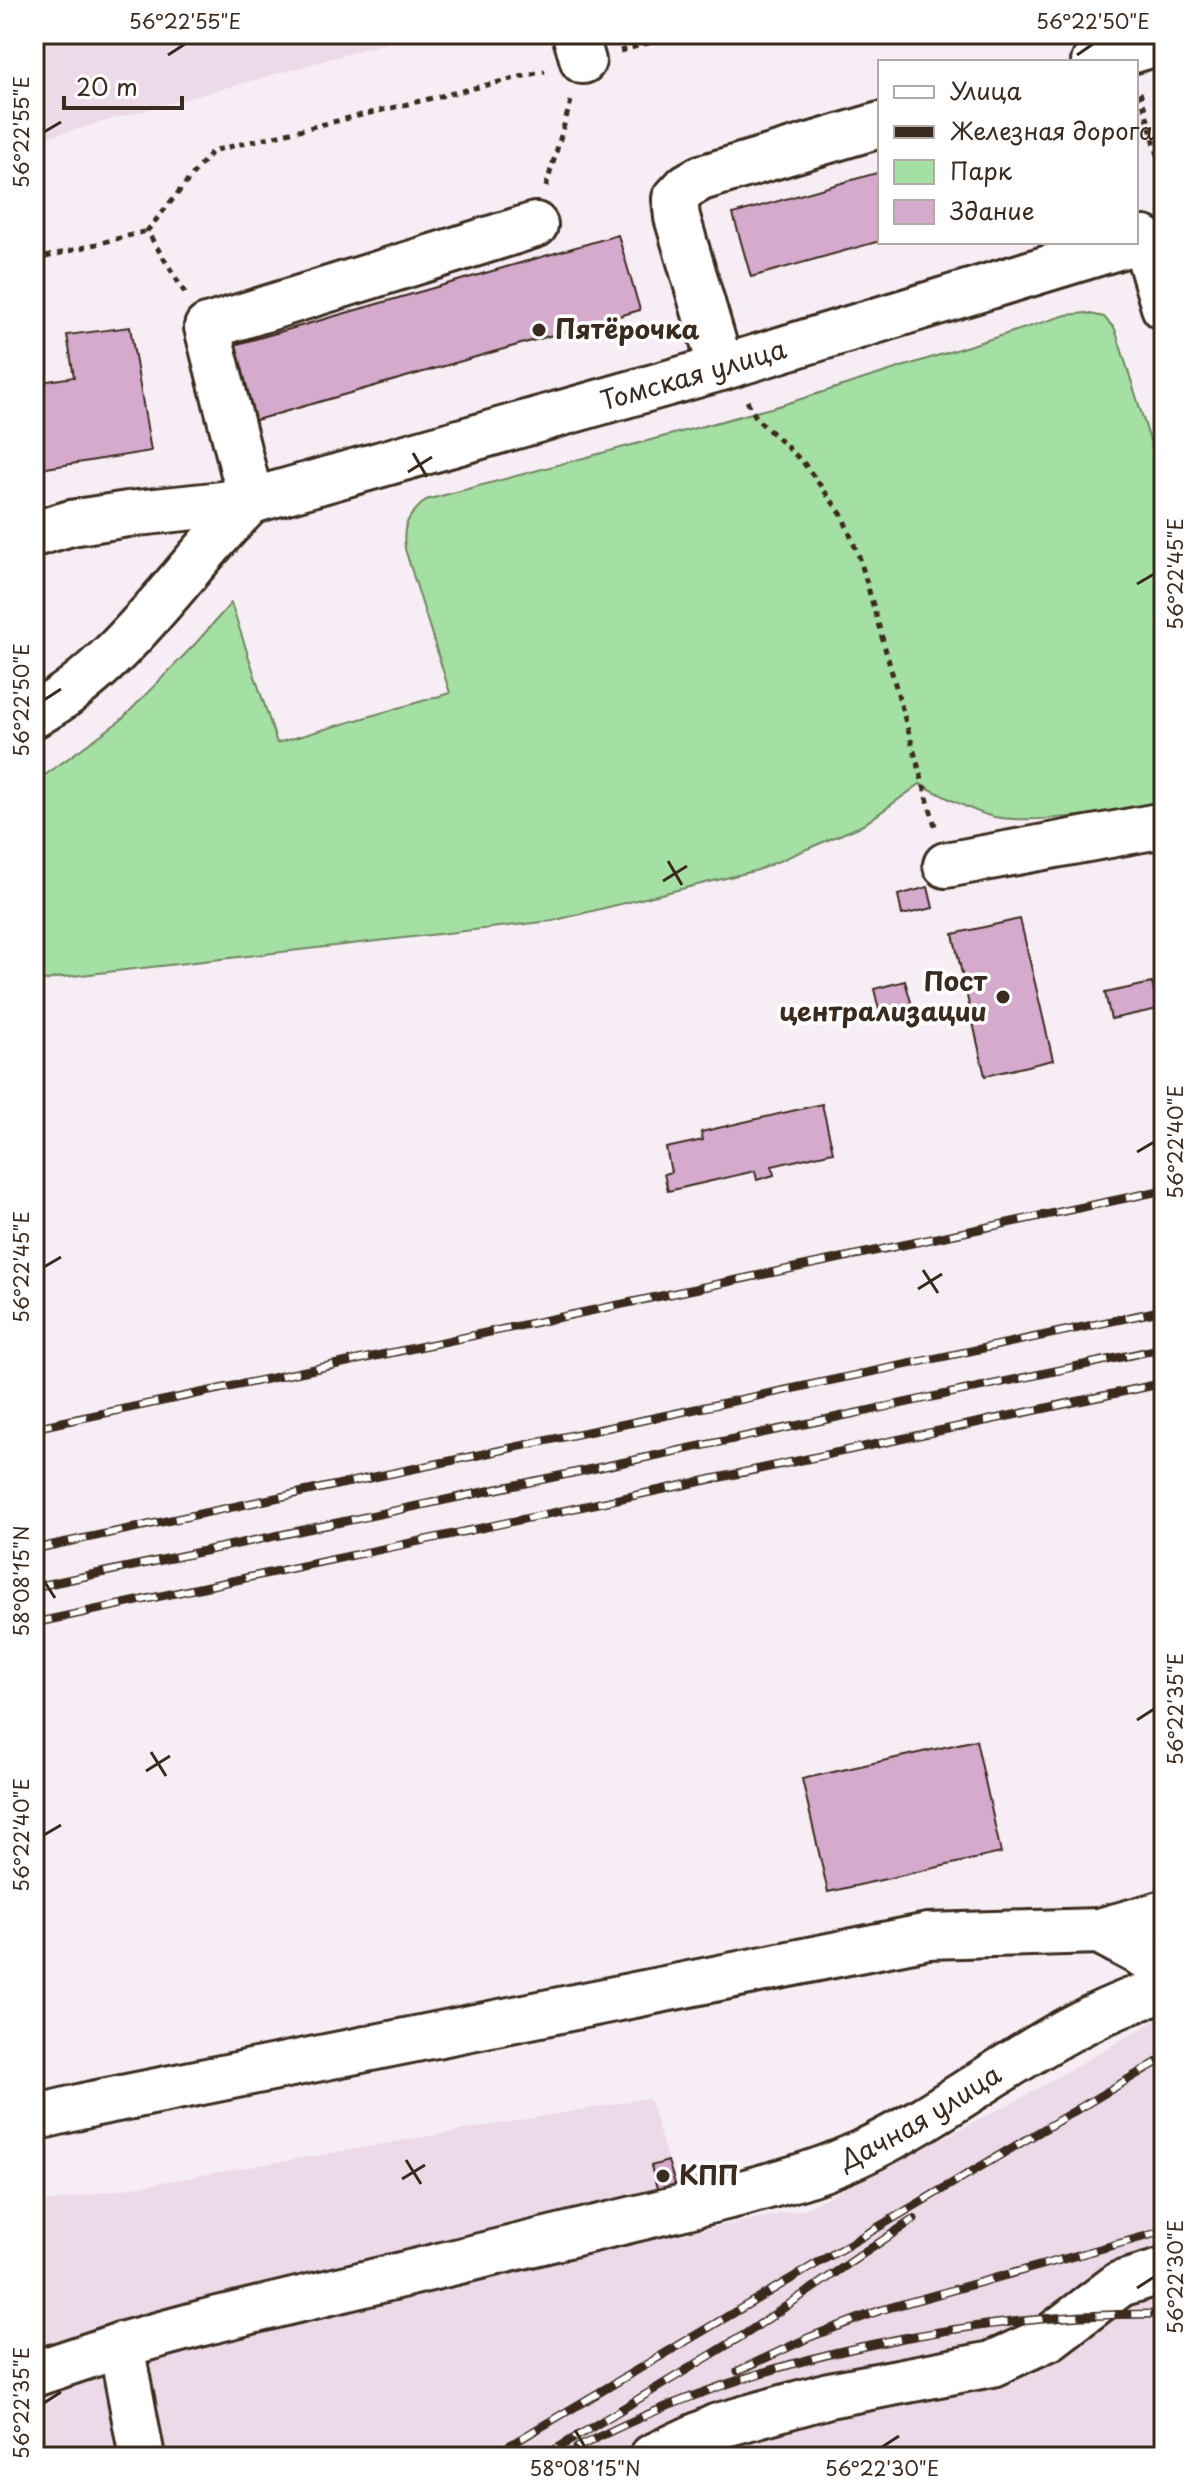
<svg xmlns="http://www.w3.org/2000/svg" width="1198" height="2491" viewBox="0 0 1198 2491" font-family="'Playpen Sans',sans-serif">
	<rect width="100%" height="100%" fill="#f7eef5"/>
	<filter id="ink" filterUnits="userSpaceOnUse"><feTurbulence type="fractalNoise" baseFrequency=".0125" numOctaves="2"/><feDisplacementMap in="SourceGraphic" scale="16" xChannelSelector="R" yChannelSelector="G"/><feConvolveMatrix kernelMatrix="1 2 1 2 8 2 1 2 1" color-interpolation-filters="sRGB"/></filter>
	<g filter="url(#ink)">
		<g fill="#eddae9">
			<polygon points="34,34 416,34 416,35 34,141"/>
			<polygon points="1164,2015 1164,2457 34,2457 34,2204 649,2098 676,2187 658,2193 672,2236 804,2209 1021,2098"/>
		</g>
		<g fill="#a4dfa4" stroke="#708461" stroke-width="2">
			<path d="M1086 313 1104 317 1115 329 1164 485V802C1124 811 1024 827 987 815 964 808 942 795 920 784L863 825 758 870 552 921 55 978 34 984V783L121 720 196 643 231 603 277 743 450 693 405 549C402 524 408 516 426 500L782 405 1066 315Z"/>
			<path d="M1164 1016V1073C1160 1055 1147 1028 1164 1016Z"/>
		</g>
		<g fill="#d6aacd" stroke="#3b2a1e" stroke-width="2">
			<polygon points="880,172 880,241 751,277 733,214"/>
			<polygon points="618,235 640,310 242,424 220,349"/>
			<polygon points="130,327 151,451 34,470 34,383 74,377 67,335"/>
			<polygon points="928,887 933,908 902,915 898,895"/>
			<polygon points="1020,919 1053,1060 985,1076 953,934"/>
			<polygon points="905,981 913,1009 881,1018 874,989"/>
			<polygon points="1152,983 1158,1009 1111,1019 1105,993"/>
			<polygon points="822,1104 833,1152 772,1166 774,1175 757,1180 755,1171 668,1191 664,1174 671,1172 666,1148 703,1140 701,1132"/>
			<polygon points="976,1740 1001,1853 828,1892 802,1779"/>
			<polygon points="668,2161 676,2187 658,2192 651,2166"/>
			<polygon points="34,2435 37,2435 38,2457 34,2457"/>
		</g>
		<g fill="none" stroke-linecap="round" stroke-linejoin="round">
			<defs>
				<g id="minor">
					<polyline points="575,34 583,61"/>
					<polyline points="1094,62 1164,41"/>
					<polyline points="1144,239 1164,307"/>
					<polyline points="721,368 677,217 675,199 687,186 701,178 880,125"/>
					<polyline points="251,501 207,327 535,225"/>
					<path id="s1" d="M34 534 71 523 128 514 251 501 721 368 1134 242"/>
					<path d="M34 715C125 664 178 573 251 501"/>
					<polyline points="946,865 1164,825"/>
					<polyline points="1099,1931 1164,1913"/>
					<polyline points="34,2118 92,2104 928,1936 1099,1931 1164,1966"/>
					<polyline points="121,2345 142,2457"/>
					<path id="s2" d="M34 2374 121 2345 206 2322 742 2193C783 2182 825 2171 863 2152 966 2103 1053 2021 1164 1990"/>
					<polyline points="652,2457 718,2426 829,2395 992,2364 1049,2338 1120,2284 1164,2271"/>
				</g>
			</defs>
			<use href="#minor" stroke="#3b2a1e" stroke-width="50"/>
			<g stroke="#3b2a1e" stroke-width="5" stroke-dasharray="6 6" stroke-linecap="butt">
				<polyline points="620,51 680,34"/>
				<polyline points="1140,92 1164,176"/>
				<polyline points="546,187 571,101"/>
				<polyline points="34,260 147,231"/>
				<polyline points="185,293 147,231 212,151 545,71"/>
				<polyline points="747,401 757,419 803,462 842,515 860,559 935,826"/>
			</g>
			<use href="#minor" stroke="#fff" stroke-width="44"/>
			<defs>
				<g id="rail">
					<polyline points="34,1428 1164,1190"/>
					<polyline points="34,1549 1164,1310"/>
					<polyline points="34,1587 1164,1348"/>
					<polyline points="34,1623 1164,1383"/>
					<polyline points="738,2371 810,2337 881,2310 1164,2231"/>
					<path d="M577 2448C750 2357 969 2313 1164 2314"/>
					<polyline points="490,2457 1164,2058"/>
					<polyline points="543,2457 747,2333 914,2219"/>
				</g>
			</defs>
			<use href="#rail" stroke="#3b2a1e" stroke-width="9"/>
			<use href="#rail" stroke="#fff" stroke-width="6" stroke-dasharray="18" stroke-linecap="butt"/>
		</g>
	</g>
	<path fill="none" stroke="#3b2a1e" stroke-width="3" d="M168 55 185 44M1077 55 1093 44M44 132 61 122M413 453 427 477M408 472 432 457M1137 584 1154 574M44 700 61 689M668 861 682 885M663 881 687 866M1137 1152 1154 1142M44 1267 61 1257M923 1270 938 1293M918 1289 942 1274M44 1581 55 1598M1137 1720 1154 1709M151 1752 166 1776M146 1771 170 1756M44 1835 61 1825M406 2160 421 2184M402 2179 425 2165M1137 2288 1154 2277M44 2403 61 2392M575 2430 585 2447M882 2447 899 2436"/>
	<g fill="#3b2a1e" stroke="#fff" stroke-width="3">
		<circle cx="539" cy="330" r="8"/>
		<circle cx="1003" cy="997" r="8"/>
		<circle cx="663" cy="2176" r="8"/>
	</g>
	<g text-anchor="middle" stroke-width="7" stroke-linejoin="round" paint-order="stroke">
		<g font-size="26" font-weight="bold" fill="#3b2a1e" stroke="#fff" text-anchor="start">
			<text x="555" y="339">Пятёрочка</text>
			<text x="987" y="991" text-anchor="end">Пост<tspan x="987" dy="30">централизации</tspan></text>
			<text x="679" y="2185">КПП</text>
		</g>
		<g font-size="26" fill="#3b2a1e" stroke="#fff">
			<text dy="9" stroke="none"><textPath href="#s1" startOffset="680">Томская улица</textPath></text>
			<text dy="9" stroke="none"><textPath href="#s2" startOffset="926">Дачная улица</textPath></text>
		</g>
	</g>
	<rect width="1198" height="2491" fill="none" stroke="#fff" stroke-width="88"/>
	<rect x="878" y="60" width="260" height="184" fill="#ffffff" stroke="#b1aaa5" stroke-width="2"/>
	<rect x="894" y="86" width="40" height="12" fill="#ffffff" stroke="#b1aaa5" stroke-width="2"/>
	<text x="950" y="100" font-size="24" fill="#3b2a1e">Улица</text>
	<rect x="894" y="126" width="40" height="12" fill="#3b2a1e" stroke="#b1aaa5" stroke-width="2"/>
	<text x="950" y="140" font-size="24" fill="#3b2a1e">Железная дорога</text>
	<rect x="894" y="160" width="40" height="24" fill="#a4dfa4" stroke="#b1aaa5" stroke-width="2"/>
	<text x="950" y="180" font-size="24" fill="#3b2a1e">Парк</text>
	<rect x="894" y="200" width="40" height="24" fill="#d6aacd" stroke="#b1aaa5" stroke-width="2"/>
	<text x="950" y="220" font-size="24" fill="#3b2a1e">Здание</text>
	<path d="M64 96v12h118v-12" fill="none" stroke="#3b2a1e" stroke-width="4"/>
	<text x="76" y="96" font-size="24" fill="#3b2a1e" stroke="#ffffff" stroke-width="6" paint-order="stroke">20 m</text>
	<rect x="44" y="44" width="1110" height="2403" fill="none" stroke="#3b2a1e" stroke-width="3"/>
	<g font-size="20" text-anchor="middle" fill="#3b2a1e">
		<text x="185" y="29">56°22'55"E</text>
		<text x="1093" y="29">56°22'50"E</text>
		<text transform="translate(22 132) rotate(-90)" y="7">56°22'55"E</text>
		<text transform="translate(1176 574) rotate(-90)" y="7">56°22'45"E</text>
		<text transform="translate(22 700) rotate(-90)" y="7">56°22'50"E</text>
		<text transform="translate(1176 1142) rotate(-90)" y="7">56°22'40"E</text>
		<text transform="translate(22 1267) rotate(-90)" y="7">56°22'45"E</text>
		<text transform="translate(22 1581) rotate(-90)" y="7">58°08'15"N</text>
		<text transform="translate(1176 1709) rotate(-90)" y="7">56°22'35"E</text>
		<text transform="translate(22 1835) rotate(-90)" y="7">56°22'40"E</text>
		<text transform="translate(1176 2277) rotate(-90)" y="7">56°22'30"E</text>
		<text transform="translate(22 2403) rotate(-90)" y="7">56°22'35"E</text>
		<text x="585" y="2476">58°08'15"N</text>
		<text x="882" y="2476">56°22'30"E</text>
	</g>
</svg>
